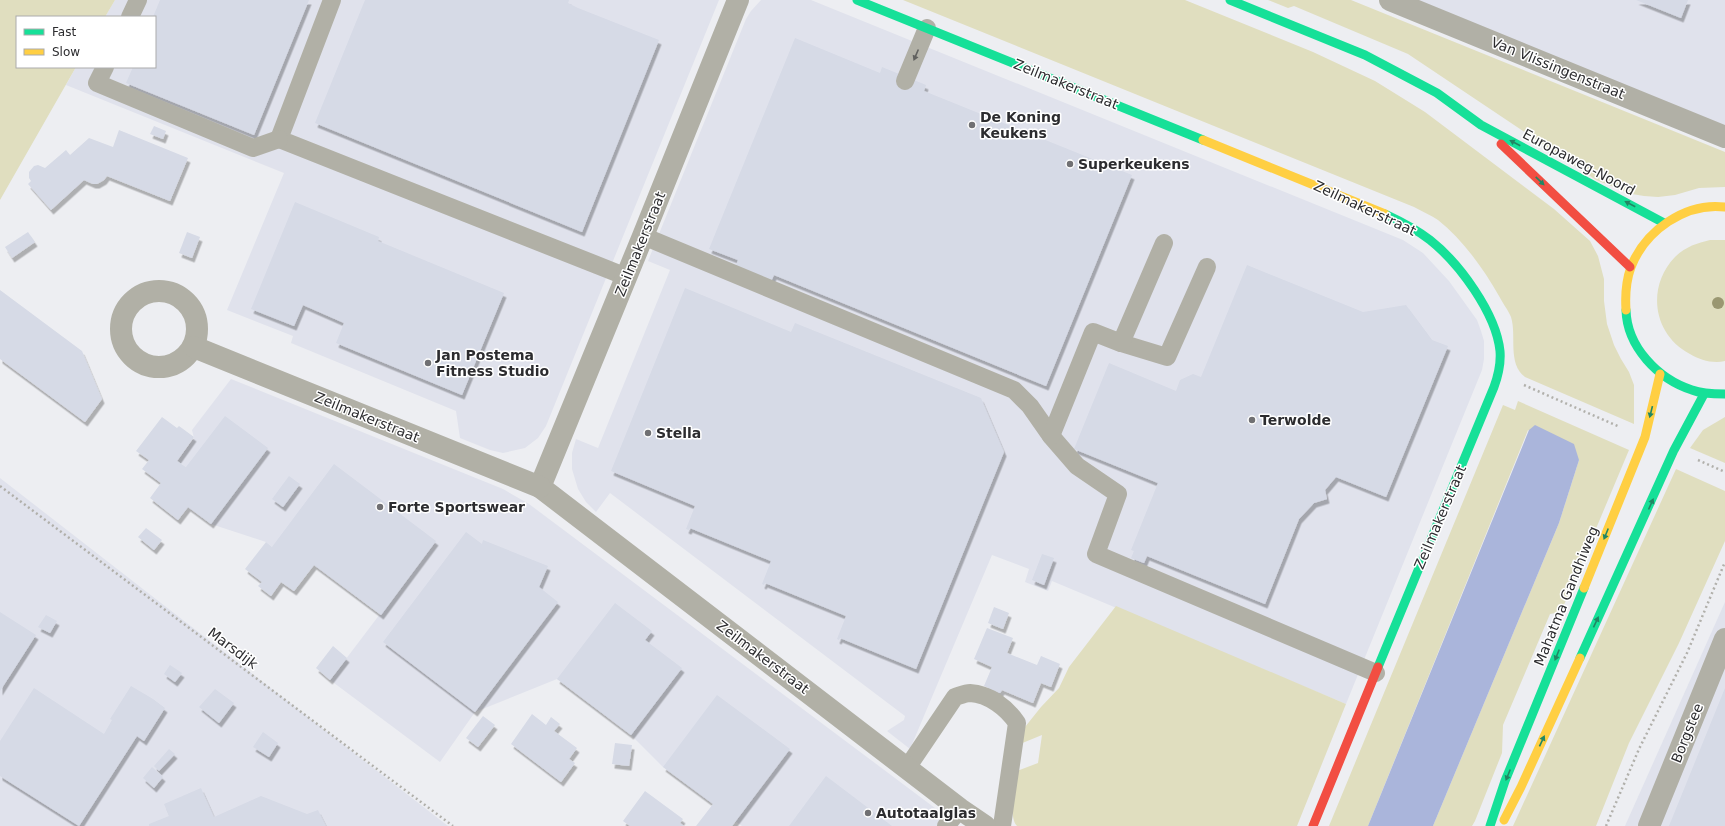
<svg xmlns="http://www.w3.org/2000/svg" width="1725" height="826" viewBox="0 0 1725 826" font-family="'DejaVu Sans',sans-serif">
	<defs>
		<filter id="shadow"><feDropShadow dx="2.5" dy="4.5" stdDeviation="0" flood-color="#0004"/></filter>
	</defs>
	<rect width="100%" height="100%" fill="#edeef2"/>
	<g fill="#e0e2ec">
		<polygon points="115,0 719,0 546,426 538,438 525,448 503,453 490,450 460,438 456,411 291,343 293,336 227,310 284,173 66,85 76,67 155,67 155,17 105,17"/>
		<polygon points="761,0 811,0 1403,240 1423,253 1449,281 1477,320 1481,331 1484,341 1484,359 1482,370 1346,704 1052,581 1048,591 1025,582 1029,569 992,555 910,749 887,731 904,720 905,716 610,493 596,512 586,502 578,489 572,469 572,453 576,439 598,448 670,270 648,261 746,19 751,11"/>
		<polygon points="1390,0 1725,0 1725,137"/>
		<polygon points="231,379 503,489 529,504 959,826 742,826 663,767 631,735 557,679 475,712 440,762 330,680 380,614 314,565 272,547 266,542 211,524 188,507 186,467 177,461 194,438 192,430"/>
		<polygon points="0,478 448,826 0,826"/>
		<polygon points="1725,602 1725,826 1625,826"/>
	</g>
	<g fill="#e0debf">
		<polygon points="0,0 115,0 105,17 17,17 17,67 76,67 0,200"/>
		<path d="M903 0H1185L1313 52 1375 81 1425 112 1554 209 1590 241 1598 256 1604 279V301L1607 324 1614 345 1621 359 1629 372 1634 385V424L1525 377C1507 363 1517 336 1511 317 1508 310 1502 302 1499 296 1483 268 1463 240 1438 220 1431 215 1421 211 1414 207Z"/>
		<polygon points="1268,0 1351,0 1725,152 1725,187 1699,188 1675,195 1658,197 1644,196 1632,194 1596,180 1408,54 1294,6 1288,8"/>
		<path d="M1710 240H1725V361C1713 364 1700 360 1690 354 1653 335 1646 287 1675 257 1685 247 1697 243 1710 240Z"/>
		<polygon points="1518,401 1629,450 1561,612 1550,614 1503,725 1502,753 1475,821 1472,826 1433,826 1559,523 1579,460 1528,430 1368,826 1329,826 1503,405 1515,410"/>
		<polygon points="1725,417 1725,463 1690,448 1703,430"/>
		<polygon points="1676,469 1725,491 1725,541 1679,643 1629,743 1596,826 1513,826"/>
		<path d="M1116 606 1346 704 1297 826H1017C1008 817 1015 784 1017 771L1038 763 1042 735 1020 744 1021 732 1041 707 1059 688 1069 667Z"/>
	</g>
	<polygon fill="#aab5db" points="1535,425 1574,444 1579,460 1559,523 1433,826 1368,826 1529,430"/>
	<g fill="#d6dae6" filter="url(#shadow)">
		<polygon points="160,0 309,0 254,135 126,83 133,67 155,67 155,17 153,17"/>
		<polygon points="365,0 569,0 568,3 578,8 659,40 582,232 315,123"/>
		<polygon points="1636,0 1688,0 1681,18"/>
		<polygon points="795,38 880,73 882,67 926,85 924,91 1132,175 1046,386 774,275 769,286 734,271 738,260 709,249"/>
		<polygon points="154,126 166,131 163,139 150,134"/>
		<polygon points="119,130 188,158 170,201 107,176 104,180 97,184 93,184 84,180 51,210 28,184 31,181 29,178 29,172 34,166 38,165 45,168 66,150 70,155 89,138 113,147"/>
		<polygon points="295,202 379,237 378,241 504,293 462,395 336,343 344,323 303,305 294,326 251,309"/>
		<polygon points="28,232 35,242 12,258 5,247"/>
		<polygon points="187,232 200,237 192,258 179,253"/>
		<polygon points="1247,265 1363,312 1406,305 1432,340 1448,346 1386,497 1336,477 1325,490 1327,499 1314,503 1299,519 1265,604 1147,556 1144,563 1131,558 1134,551 1131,550 1158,483 1074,449 1109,363 1176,391 1180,380 1193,374 1201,377"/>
		<polygon points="685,288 791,332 795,323 981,398 1004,452 916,669 840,638 839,640 837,639 846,616 765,583 764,585 762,584 771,561 690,528 689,530 686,529 695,506 611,471"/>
		<polygon points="0,290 82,351 102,399 85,422 0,359"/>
		<polygon points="225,416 268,448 211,524 188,507 178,520 150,498 161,483 142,469 149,460 136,451 162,417 177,428 179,426 194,437 177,461 186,467"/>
		<polygon points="334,464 436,541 381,615 314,565 294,591 281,582 271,596 258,586 262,582 245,569 266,542 272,547"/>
		<polygon points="289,476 300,484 283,507 272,499"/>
		<polygon points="146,528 162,540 154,550 138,537"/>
		<polygon points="466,532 482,544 483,540 548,566 539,587 558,602 475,712 383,642"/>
		<polygon points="1042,554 1054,558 1044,585 1032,580"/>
		<polygon points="615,603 652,631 645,640 682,668 631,735 557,679"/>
		<polygon points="994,607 1009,613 1003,629 988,623"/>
		<polygon points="0,612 36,635 0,691"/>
		<polygon points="46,615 57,621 50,633 38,627"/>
		<polygon points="987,628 1013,638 1007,653 1037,665 1041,656 1060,664 1051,687 1041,683 1033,703 1002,690 1000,693 984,686 992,667 974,659"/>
		<polygon points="333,646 347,658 330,680 316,668"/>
		<polygon points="170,665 182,673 175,682 164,674"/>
		<polygon points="131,686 153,699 165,708 144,741 137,736 79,826 0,776 0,741 34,688 104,734 112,720 110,719"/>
		<polygon points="1725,688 1725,826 1669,826"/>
		<polygon points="215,689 234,703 219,723 199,707"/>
		<polygon points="717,695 790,749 732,826 696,826 713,804 663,767"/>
		<polygon points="532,714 546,725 551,717 560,724 554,731 577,748 569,759 575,763 561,782 511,744"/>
		<polygon points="483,716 495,725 478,747 466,738"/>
		<polygon points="263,732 278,743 269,757 253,747"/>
		<polygon points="615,743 632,745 629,766 612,764"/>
		<polygon points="169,749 175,754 159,771 154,766"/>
		<polygon points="152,767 163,777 154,788 143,778"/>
		<polygon points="826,776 892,826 789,826"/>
		<polygon points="201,788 214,817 261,796 307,814 318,810 326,826 149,826 149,824 169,816 164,804"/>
		<polygon points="645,791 683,819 680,823 684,826 630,826 623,821"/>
	</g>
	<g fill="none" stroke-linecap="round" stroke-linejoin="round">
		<g stroke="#b1b0ab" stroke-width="2.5" stroke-dasharray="2 3" stroke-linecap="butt">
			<polyline points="1524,385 1620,427"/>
			<polyline points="1698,460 1725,472"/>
			<polyline points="0,486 453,826"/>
			<polyline points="1606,826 1639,749 1687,653 1725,562"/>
		</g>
		<g stroke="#b1b0a6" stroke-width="18">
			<polyline points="332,0 279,139 627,277"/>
			<polyline points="130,17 138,0"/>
			<polyline points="105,67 97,83 253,148 279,139"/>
			<polyline points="905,81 927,28"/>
			<polyline points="643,236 1014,390 1030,406 1051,436 1077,466 1118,494 1096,554 1376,673"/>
			<polyline points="1121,343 1167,357 1207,267"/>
			<polyline points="1051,436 1093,332 1121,343 1164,243"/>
			<path d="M907 768 955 697C959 696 965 693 970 693 989 694 1007 708 1017 723L1002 826"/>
			<polyline points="946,826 960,809"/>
		</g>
		<g stroke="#b1b0a6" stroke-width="22">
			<polyline points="738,0 643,236 540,487 960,809 985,826"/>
			<polyline points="1390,0 1725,137"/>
			<circle cx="159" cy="329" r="38"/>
			<polyline points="194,347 540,487"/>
			<polyline points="1649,826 1725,639"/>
		</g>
		<g stroke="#16e098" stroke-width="9">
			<polyline points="857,0 1203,140"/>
			<polyline points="1230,0 1365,55 1437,93 1481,125 1664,223"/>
			<path d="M1626 310C1627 347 1658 379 1692 390 1702 394 1714 394 1725 394"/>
			<polyline points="1580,658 1674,450 1704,394"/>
			<path d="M1378 667 1494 387C1498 376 1501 363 1500 351 1496 313 1459 263 1430 240 1416 229 1400 221 1385 214"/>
			<polyline points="1490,826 1505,781 1584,588"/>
		</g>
		<g stroke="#ffcf43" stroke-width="9">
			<polyline points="1203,140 1385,214"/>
			<path d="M1626 310C1625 295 1626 281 1631 267 1645 231 1685 202 1725 207"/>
			<polyline points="1584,588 1645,437 1660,374"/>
			<polyline points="1504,820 1521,787 1580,658"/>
		</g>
		<g stroke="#f24e42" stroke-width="9">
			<polyline points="1501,144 1630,267"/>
			<polyline points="1313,826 1378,667"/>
		</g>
	</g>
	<circle fill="#9a9771" cx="1718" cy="303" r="6"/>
	<defs><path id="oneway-solid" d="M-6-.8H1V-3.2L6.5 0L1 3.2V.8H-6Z"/></defs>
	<use fill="#61615f" href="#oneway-solid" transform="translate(916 55) rotate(113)"/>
	<g fill="#218664">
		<use href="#oneway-solid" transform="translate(1515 143) rotate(-152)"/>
		<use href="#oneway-solid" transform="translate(1540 181) rotate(44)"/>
		<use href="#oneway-solid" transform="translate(1630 204) rotate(-152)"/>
		<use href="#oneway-solid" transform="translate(1651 412) rotate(104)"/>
		<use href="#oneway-solid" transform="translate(1651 504) rotate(-66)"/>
		<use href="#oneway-solid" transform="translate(1606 534) rotate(112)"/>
		<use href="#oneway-solid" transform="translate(1596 622) rotate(-65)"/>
		<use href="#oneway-solid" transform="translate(1557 655) rotate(112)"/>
		<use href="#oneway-solid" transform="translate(1542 741) rotate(-65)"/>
		<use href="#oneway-solid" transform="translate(1508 775) rotate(112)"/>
	</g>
	<g fill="#707073" stroke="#fff" stroke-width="1.5">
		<circle cx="972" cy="125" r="4"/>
		<circle cx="1070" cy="164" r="4"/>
		<circle cx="428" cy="363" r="4"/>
		<circle cx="1252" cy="420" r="4"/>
		<circle cx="648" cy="433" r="4"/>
		<circle cx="380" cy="507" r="4"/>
		<circle cx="868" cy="813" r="4"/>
	</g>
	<g text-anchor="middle" stroke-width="3" stroke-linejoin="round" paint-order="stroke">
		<g font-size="14" fill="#2c2c2f" stroke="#fff">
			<text transform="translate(1558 68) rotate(22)" y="5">Van Vlissingenstraat</text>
			<text transform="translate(1066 84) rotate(22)" y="5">Zeilmakerstraat</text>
			<text transform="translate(1579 162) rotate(28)" y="5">Europaweg-Noord</text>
			<text transform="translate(1365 208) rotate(25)" y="5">Zeilmakerstraat</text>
			<text transform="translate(640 244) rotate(-68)" y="5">Zeilmakerstraat</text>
			<text transform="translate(367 417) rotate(22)" y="5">Zeilmakerstraat</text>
			<text transform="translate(1440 517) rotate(-67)" y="5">Zeilmakerstraat</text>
			<text transform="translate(1566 596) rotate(-68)" y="5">Mahatma Gandhiweg</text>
			<text transform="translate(233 648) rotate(37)" y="5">Marsdijk</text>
			<text transform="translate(763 657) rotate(37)" y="5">Zeilmakerstraat</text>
			<text transform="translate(1687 733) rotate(-68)" y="5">Borgstee</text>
		</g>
		<g font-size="14" font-weight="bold" fill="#2c2c2f" stroke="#fff" text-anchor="start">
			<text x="980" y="122">De Koning<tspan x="980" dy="16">Keukens</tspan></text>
			<text x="1078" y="169">Superkeukens</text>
			<text x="436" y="360">Jan Postema<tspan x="436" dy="16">Fitness Studio</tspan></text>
			<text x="1260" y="425">Terwolde</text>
			<text x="656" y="438">Stella</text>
			<text x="388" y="512">Forte Sportswear</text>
			<text x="876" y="818">Autotaalglas</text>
		</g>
	</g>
	<rect x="16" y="16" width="140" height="52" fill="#ffffff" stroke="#ababac"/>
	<rect x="24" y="29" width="20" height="6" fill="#16e098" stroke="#ababac"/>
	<text x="52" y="36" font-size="12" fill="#2c2c2f">Fast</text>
	<rect x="24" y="49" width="20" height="6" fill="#ffcf43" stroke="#ababac"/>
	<text x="52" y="56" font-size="12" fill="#2c2c2f">Slow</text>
</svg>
